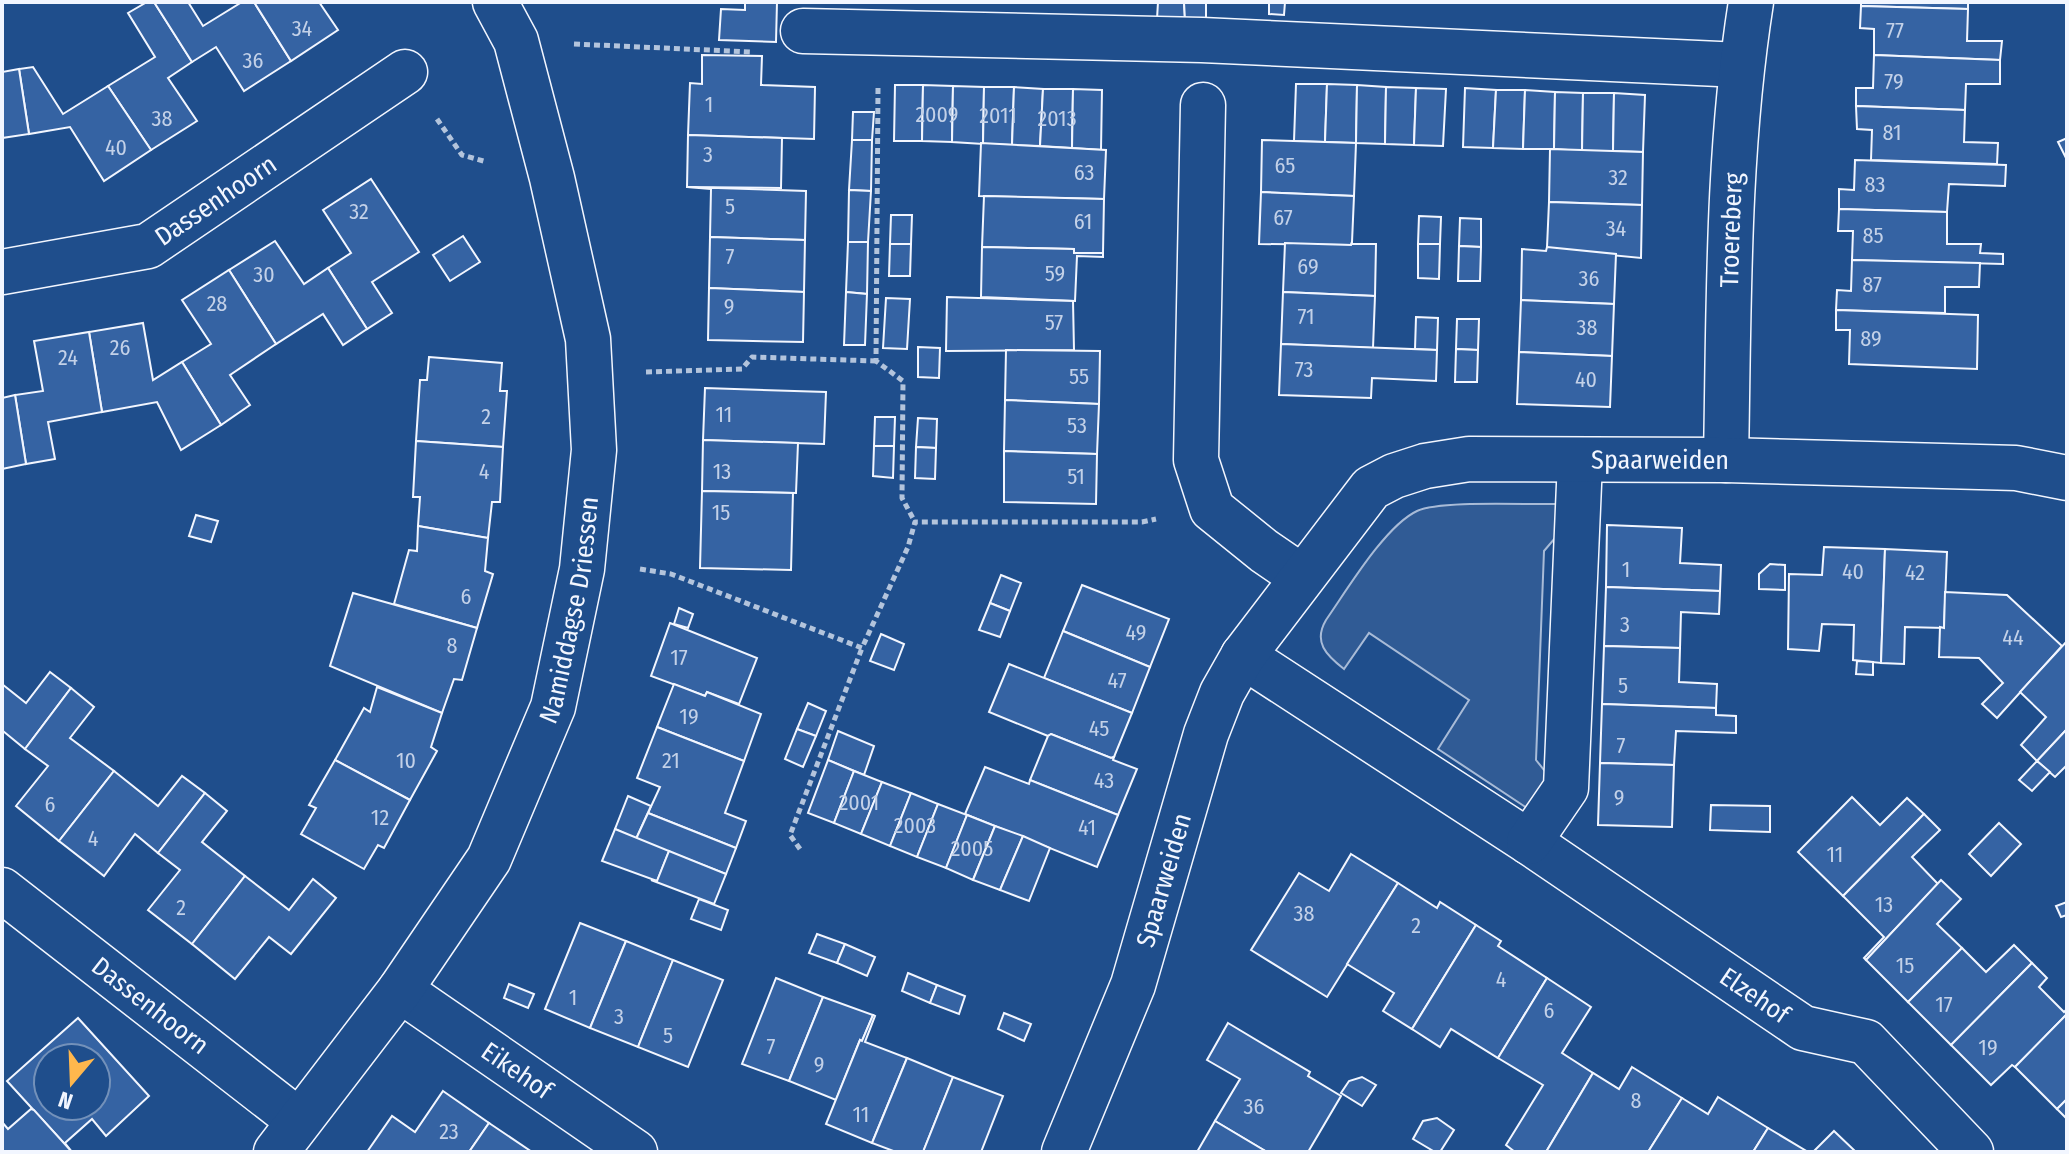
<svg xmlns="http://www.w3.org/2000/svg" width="2069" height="1154" viewBox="0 0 2069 1154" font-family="'Fira Sans Condensed',sans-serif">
	<rect width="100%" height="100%" fill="#1f4e8c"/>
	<path fill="#305b95" stroke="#a8bbd7" stroke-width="2" d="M1559 504 1562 530 1544 551 1536 760 1552 780 1533 812 1438 749 1469 700 1369 633 1344 669C1326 655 1313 642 1326 620 1347 590 1385 526 1417 511 1440 500 1528 505 1559 504Z"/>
	<g fill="#3563a3" stroke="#f2f6ff" stroke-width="2" fill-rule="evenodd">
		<polygon points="147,2 154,2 192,62 168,78 197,121 151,150 108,86 155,57 128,13"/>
		<polygon points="154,2 188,2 203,26 242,2 254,2 291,61 244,91 216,47 192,62"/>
		<polygon points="254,2 319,2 338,30 291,61"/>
		<polygon points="745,2 777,2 776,42 719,40 721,9 745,10"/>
		<polygon points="1158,2 1184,2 1185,20 1157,19"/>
		<polygon points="1184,2 1206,2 1206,20 1185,20"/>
		<polygon points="1269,2 1285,2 1284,15 1269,14"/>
		<polygon points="1861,2 1968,2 1968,9 1861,6"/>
		<polygon points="1861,6 1968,9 1967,41 2002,41 2000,60 1874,55 1874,29 1860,28"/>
		<polygon points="702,55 762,56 761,85 815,87 814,139 688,135 690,83 702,84"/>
		<polygon points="1874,55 2000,60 2000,84 1966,84 1965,110 1856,106 1856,88 1873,88"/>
		<polygon points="33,67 63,114 108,86 151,150 104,181 70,127 29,134 19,69"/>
		<polygon points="19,69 29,134 2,138 2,72"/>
		<polygon points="1296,84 1327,84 1325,142 1294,141"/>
		<polygon points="1327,84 1357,85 1356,143 1325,142"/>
		<polygon points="895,85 923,85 922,141 894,141"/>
		<polygon points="923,85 953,86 952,142 922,141"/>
		<polygon points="1357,85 1386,87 1385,144 1356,143"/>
		<polygon points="953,86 984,87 983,144 952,142"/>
		<polygon points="984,87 1014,87 1012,145 983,144"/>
		<polygon points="1014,87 1043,89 1040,146 1012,145"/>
		<polygon points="1386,87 1416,88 1414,145 1385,144"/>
		<polygon points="1416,88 1446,89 1443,146 1414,145"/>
		<polygon points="1465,88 1496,90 1493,148 1463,147"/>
		<polygon points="1043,89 1073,89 1072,148 1040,146"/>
		<polygon points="1073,89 1102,90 1101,150 1072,148"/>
		<polygon points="1496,90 1525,90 1523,149 1493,148"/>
		<polygon points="1525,90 1555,92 1554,149 1523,149"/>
		<polygon points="1555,92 1583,93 1582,151 1554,149"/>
		<polygon points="1583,93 1614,93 1613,151 1582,151"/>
		<polygon points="1614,93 1645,95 1643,152 1613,151"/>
		<polygon points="1856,106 1965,110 1964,142 1998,143 1997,164 1871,160 1872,130 1857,129"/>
		<polygon points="853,112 874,112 872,140 852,140"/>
		<polygon points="688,135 782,138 781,188 687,187"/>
		<polygon points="2067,138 2067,160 2058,142"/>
		<polygon points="852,140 872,140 871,191 849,190"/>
		<polygon points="1262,140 1356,143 1354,196 1261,192"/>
		<polygon points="981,143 1106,150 1104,199 979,196"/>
		<polygon points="1550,149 1643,152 1642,205 1549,202"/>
		<polygon points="1855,160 2006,165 2005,186 1949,184 1947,212 1839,209 1839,189 1854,190"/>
		<polygon points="371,179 419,252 372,282 392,313 367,329 328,268 351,253 323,210"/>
		<polygon points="687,187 806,191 805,240 710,237 711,189"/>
		<polygon points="849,190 871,191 868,242 848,242"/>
		<polygon points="1261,192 1354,196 1352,242 1351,245 1259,244"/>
		<polygon points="984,196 1104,199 1103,253 1074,253 1074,249 982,247"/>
		<polygon points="1549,202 1642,205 1641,258 1549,249 1547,247"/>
		<polygon points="1839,209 1947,212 1947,244 1981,244 1980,253 2003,254 2003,264 1852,260 1853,231 1838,231"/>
		<polygon points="891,215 912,215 911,244 890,244"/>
		<polygon points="1419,216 1441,217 1440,244 1418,244"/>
		<polygon points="1460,218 1481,219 1481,247 1459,246"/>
		<polygon points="463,236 480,262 450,281 433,255"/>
		<polygon points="710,237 805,240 804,292 709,288"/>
		<polygon points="275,241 304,284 328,268 367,329 343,345 323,314 276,344 229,270"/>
		<polygon points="848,242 868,242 867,294 846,292"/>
		<polygon points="1352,242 1352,244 1376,244 1375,296 1283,292 1285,243 1351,245"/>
		<polygon points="890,244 911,244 910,276 889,276"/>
		<polygon points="1418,244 1440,244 1439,279 1418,278"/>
		<polygon points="1459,246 1481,247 1480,281 1458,281"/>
		<polygon points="982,247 1074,249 1074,253 1103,253 1103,257 1077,256 1075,301 981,297"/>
		<polygon points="1547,247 1616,254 1614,304 1521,300 1522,249 1546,251"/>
		<polygon points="1852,260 1980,263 1979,287 1945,287 1945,313 1836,310 1837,290 1851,291"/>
		<polygon points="229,270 276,344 230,375 250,405 221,425 182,362 211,344 182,300"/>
		<polygon points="709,288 804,292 803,342 708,340"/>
		<polygon points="846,292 867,294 865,345 844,345"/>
		<polygon points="1283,292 1375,296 1373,348 1281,344"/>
		<polygon points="947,297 1073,301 1074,350 946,351"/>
		<polygon points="886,298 910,299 907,349 883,348"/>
		<polygon points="1521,300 1614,304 1612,356 1519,352"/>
		<polygon points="1836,310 1978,315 1977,369 1849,364 1850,330 1836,330"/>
		<polygon points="1416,317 1438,318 1437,350 1415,349"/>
		<polygon points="1457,319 1479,319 1478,350 1456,349"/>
		<polygon points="143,323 153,380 182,362 221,425 181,450 157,402 102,412 89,332"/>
		<polygon points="89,332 102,412 48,422 55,459 26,464 15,395 43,391 34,341"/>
		<polygon points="1281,344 1437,350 1436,381 1372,378 1371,398 1279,395"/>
		<polygon points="918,347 940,348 939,378 918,377"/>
		<polygon points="1456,349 1478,350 1477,382 1455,382"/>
		<polygon points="1006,350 1100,351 1099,404 1005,400"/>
		<polygon points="1519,352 1612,356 1610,407 1517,404"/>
		<polygon points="429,357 502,363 500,391 507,391 503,447 416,441 420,380 427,380"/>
		<polygon points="705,388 826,392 824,444 703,440"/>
		<polygon points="15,395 26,464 2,469 2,398"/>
		<polygon points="1005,400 1099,404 1097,454 1004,451"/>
		<polygon points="875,417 895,417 894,446 874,446"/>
		<polygon points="918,418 937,419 936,448 916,447"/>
		<polygon points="703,440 798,443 796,493 702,491"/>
		<polygon points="416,441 503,447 500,502 492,502 488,538 418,526 420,497 413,497"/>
		<polygon points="874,446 894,446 893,478 873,476"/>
		<polygon points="916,447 936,448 935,479 915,478"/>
		<polygon points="1004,451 1097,454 1096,504 1004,502"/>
		<polygon points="702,491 793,493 791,570 700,568"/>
		<polygon points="196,515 218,521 211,542 189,536"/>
		<polygon points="1607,525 1682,528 1680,563 1721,565 1720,591 1606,587"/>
		<polygon points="418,526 488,538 485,571 493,574 477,628 394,604 409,550 417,551"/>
		<polygon points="1824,547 1885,549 1881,663 1853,660 1854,625 1822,624 1819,651 1788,649 1789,574 1822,575"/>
		<polygon points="1885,549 1947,552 1944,628 1905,627 1904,664 1881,663"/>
		<polygon points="1770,564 1785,565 1785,590 1759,589 1759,574"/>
		<polygon points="1001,575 1021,583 1010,611 990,603"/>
		<polygon points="1082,585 1169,619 1150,667 1063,631"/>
		<polygon points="1606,587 1720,591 1719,614 1681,612 1680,648 1604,646"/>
		<polygon points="1945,592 2007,595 2062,646 1997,718 1982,704 2003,683 1979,658 1939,657 1940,627 1944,628"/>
		<polygon points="353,593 477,628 462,680 454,679 442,713 330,666"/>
		<polygon points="990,603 1010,611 1000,637 979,630"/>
		<polygon points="679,608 693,614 688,628 674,624"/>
		<polygon points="670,623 757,658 739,704 707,692 705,696 651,676"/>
		<polygon points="1063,631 1150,667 1132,713 1044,678"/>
		<polygon points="881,634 904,644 894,670 870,661"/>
		<polygon points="2067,641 2067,729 2037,761 2021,745 2046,717 2020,692"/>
		<polygon points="1604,646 1680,648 1679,682 1717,684 1716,708 1602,704"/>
		<polygon points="1857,661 1873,662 1873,675 1856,674"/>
		<polygon points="1009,664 1132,713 1114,757 1111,758 1051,734 1048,736 989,712"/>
		<polygon points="50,672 71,688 25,749 3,731 2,733 2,684 26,703"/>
		<polygon points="674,684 705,696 707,692 761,714 744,761 657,727"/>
		<polygon points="377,687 442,713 431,747 437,751 410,800 335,760 364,708 370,712"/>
		<polygon points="71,688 94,707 70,738 114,771 59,841 16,806 48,766 25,749"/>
		<polygon points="808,703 826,711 816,736 797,729"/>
		<polygon points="1602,704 1716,708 1716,715 1736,716 1736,733 1676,731 1674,765 1600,763"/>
		<polygon points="657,727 744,761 725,813 746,821 736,848 648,813 660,787 637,778"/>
		<polygon points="797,729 816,736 803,767 785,759"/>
		<polygon points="2067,729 2067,765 2055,777 2037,761"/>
		<polygon points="838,731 874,746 864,775 828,760"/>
		<polygon points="1051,734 1111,758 1114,757 1113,760 1137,769 1118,815 1030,780 1048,736"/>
		<polygon points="335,760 410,800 384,848 378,845 364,869 301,834 316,808 309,805"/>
		<polygon points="828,760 854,771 834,823 808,813"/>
		<polygon points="2037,761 2050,772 2032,791 2019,780"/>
		<polygon points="1600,763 1674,765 1672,827 1598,825"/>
		<polygon points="985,767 1029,784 1030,780 1118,815 1097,867 965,814"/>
		<polygon points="114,771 158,806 182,776 205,793 158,853 135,834 104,876 59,841"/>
		<polygon points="854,771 882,782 861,834 834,823"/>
		<polygon points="882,782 911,793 890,846 861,834"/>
		<polygon points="205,793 227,811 202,842 245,876 192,944 148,910 180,870 158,853"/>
		<polygon points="911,793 938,804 917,857 890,846"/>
		<polygon points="628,796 651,806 636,839 615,829"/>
		<polygon points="1852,797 1880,825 1907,798 1924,814 1843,896 1798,852"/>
		<polygon points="938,804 967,815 946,868 917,857"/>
		<polygon points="1711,805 1770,806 1770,832 1710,830"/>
		<polygon points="648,813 736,848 726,874 636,839"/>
		<polygon points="1924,814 1940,830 1912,857 1938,884 1866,960 1864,958 1884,937 1843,896"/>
		<polygon points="967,815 995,826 973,880 946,868"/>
		<polygon points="1999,823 2021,844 1991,876 1969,854"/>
		<polygon points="995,826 1023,836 1000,890 973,880"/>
		<polygon points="615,829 669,851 657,881 602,861"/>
		<polygon points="1023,836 1050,848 1029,901 1000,890"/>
		<polygon points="669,851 726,874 714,904 651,880 657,881"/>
		<polygon points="1351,854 1398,883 1327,997 1251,950 1299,873 1329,891"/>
		<polygon points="245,876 289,910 313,879 336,898 291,954 269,937 235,979 192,944"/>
		<polygon points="1941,880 1961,899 1937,924 1962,948 1908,1002 1866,960"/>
		<polygon points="1398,883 1437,908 1440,902 1476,925 1412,1029 1383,1011 1394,993 1347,964"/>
		<polygon points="699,899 728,910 721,930 691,919"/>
		<polygon points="2067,902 2067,915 2061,917 2056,906"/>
		<polygon points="580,923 626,941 590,1028 545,1009"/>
		<polygon points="1476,925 1501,941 1498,946 1547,978 1498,1058 1451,1029 1440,1047 1412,1029"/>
		<polygon points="817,934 845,944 837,963 809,953"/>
		<polygon points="626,941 673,960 638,1047 590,1028"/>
		<polygon points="845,944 875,957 867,976 837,963"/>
		<polygon points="2014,945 2032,963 1951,1045 1908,1002 1962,948 1986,972"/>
		<polygon points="673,960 723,980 688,1067 638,1047"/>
		<polygon points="2032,963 2047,978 2039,987 2064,1012 2067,1009 2067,1014 2015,1067 2012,1065 1991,1085 1951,1045"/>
		<polygon points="908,973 937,985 930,1003 902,991"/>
		<polygon points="776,978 823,997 789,1081 742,1064"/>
		<polygon points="1547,978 1591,1007 1562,1053 1593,1073 1546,1152 1515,1152 1506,1145 1543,1085 1498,1058"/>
		<polygon points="509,984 534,994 528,1008 504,998"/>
		<polygon points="937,985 965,996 959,1014 930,1003"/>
		<polygon points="823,997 873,1015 862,1041 860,1040 836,1100 789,1081"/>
		<polygon points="1004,1013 1031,1024 1024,1041 998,1029"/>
		<polygon points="2067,1014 2067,1099 2057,1109 2015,1067"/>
		<polygon points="873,1015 875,1016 865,1042 907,1058 872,1143 826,1124 860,1040 862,1041"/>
		<path d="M78 1018 149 1096 106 1136 92 1119 65 1143 72 1152 7 1081ZM48 1058H96V1106H48Z"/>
		<polygon points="1228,1023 1310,1072 1308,1076 1341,1096 1308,1152 1267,1152 1215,1121 1240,1079 1207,1060"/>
		<polygon points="907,1058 953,1077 923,1152 896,1152 872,1143"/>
		<polygon points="1632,1067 1682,1098 1648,1152 1546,1152 1593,1073 1619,1089"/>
		<polygon points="953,1077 1003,1096 981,1152 923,1152"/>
		<polygon points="1362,1077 1376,1085 1362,1106 1341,1093 1349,1081"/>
		<polygon points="443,1091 489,1123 469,1152 367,1152 392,1116 415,1132"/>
		<polygon points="1718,1097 1768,1128 1753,1152 1648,1152 1682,1098 1708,1114"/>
		<polygon points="2067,1099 2067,1119 2057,1109"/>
		<polygon points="31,1109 34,1110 72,1152 2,1152 2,1122 8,1129"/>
		<polygon points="1437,1118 1454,1130 1440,1152 1435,1152 1413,1139 1423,1121"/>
		<polygon points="1215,1121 1267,1152 1197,1152"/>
		<polygon points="489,1123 532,1152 469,1152"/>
		<polygon points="1768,1128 1808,1152 1753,1152"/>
		<polygon points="1834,1131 1856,1152 1813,1152"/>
	</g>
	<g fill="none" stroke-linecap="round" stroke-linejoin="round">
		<defs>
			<g id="minor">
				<polyline points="803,31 1202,40 1741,65"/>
				<polyline points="1203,105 1196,460 1212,509 1264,551 1302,577"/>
				<path id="s1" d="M2 272 148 246 405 72"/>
				<path id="s2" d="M1726 460C1729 307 1727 154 1751 2"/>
				<path id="s3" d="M1243 656 1529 842 1803 1028 1866 1042 1971 1152"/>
				<polyline points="1529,842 1566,788 1580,461"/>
				<path id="s4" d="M2 890 299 1121"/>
				<path id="s5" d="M400 990 635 1152"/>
				<path id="s6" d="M276 1152 400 990 489 859 553 707 582 569 594 450 588 339 552 178 516 41 495 2"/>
				<path id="s7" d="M1064 1152 1133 985 1206 734 1222 693 1243 656 1371 488 1394 476 1425 466 1469 459 1726 460 2016 468 2067 478"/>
			</g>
		</defs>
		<use href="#minor" stroke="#f2f6ff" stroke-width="47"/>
		<g stroke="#b3c4dc" stroke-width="5" stroke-dasharray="6 4" stroke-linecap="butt">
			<polyline points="574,44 752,52"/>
			<polyline points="878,88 876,361 903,381 902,498 915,522"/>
			<polyline points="437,119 462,155 487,162"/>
			<polyline points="646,372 742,369 752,357 876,361"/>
			<polyline points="640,569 671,574 862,648 908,547 915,522 1142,522 1156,519"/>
			<polyline points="800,849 790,835 862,648"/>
		</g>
		<use href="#minor" stroke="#1f4e8c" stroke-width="44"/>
	</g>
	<g text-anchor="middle" stroke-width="6" stroke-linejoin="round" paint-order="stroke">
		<g font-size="22" fill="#c3d1e8">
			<text x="302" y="36">34</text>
			<text x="1895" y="38">77</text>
			<text x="253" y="68">36</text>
			<text x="1894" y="89">79</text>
			<text x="709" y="112">1</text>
			<text x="937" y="122">2009</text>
			<text x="998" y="123">2011</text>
			<text x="162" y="126">38</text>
			<text x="1057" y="126">2013</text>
			<text x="1892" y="140">81</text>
			<text x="116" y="155">40</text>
			<text x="708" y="162">3</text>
			<text x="1285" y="173">65</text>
			<text x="1084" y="180">63</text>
			<text x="1618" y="185">32</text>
			<text x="1875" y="192">83</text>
			<text x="730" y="214">5</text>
			<text x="359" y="219">32</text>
			<text x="1283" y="225">67</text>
			<text x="1083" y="229">61</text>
			<text x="1616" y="236">34</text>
			<text x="1873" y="243">85</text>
			<text x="730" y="264">7</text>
			<text x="1308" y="274">69</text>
			<text x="1055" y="281">59</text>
			<text x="264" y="282">30</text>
			<text x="1589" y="286">36</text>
			<text x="1872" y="292">87</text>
			<text x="217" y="311">28</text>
			<text x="729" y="314">9</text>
			<text x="1306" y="324">71</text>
			<text x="1054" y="330">57</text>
			<text x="1587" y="335">38</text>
			<text x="1871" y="346">89</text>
			<text x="120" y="355">26</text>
			<text x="68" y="365">24</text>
			<text x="1304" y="377">73</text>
			<text x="1079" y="384">55</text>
			<text x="1586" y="387">40</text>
			<text x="724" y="422">11</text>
			<text x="486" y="424">2</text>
			<text x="1077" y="433">53</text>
			<text x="484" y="479">4</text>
			<text x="722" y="479">13</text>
			<text x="1076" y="484">51</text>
			<text x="721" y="520">15</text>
			<text x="1626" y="577">1</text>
			<text x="1853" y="579">40</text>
			<text x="1915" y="580">42</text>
			<text x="466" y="604">6</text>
			<text x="1625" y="632">3</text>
			<text x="1136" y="640">49</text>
			<text x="2013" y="645">44</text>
			<text x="452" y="653">8</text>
			<text x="679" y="665">17</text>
			<text x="1117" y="688">47</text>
			<text x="1623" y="693">5</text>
			<text x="689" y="724">19</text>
			<text x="1099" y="736">45</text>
			<text x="1621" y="753">7</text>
			<text x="406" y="768">10</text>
			<text x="671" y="768">21</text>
			<text x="1104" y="788">43</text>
			<text x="1619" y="805">9</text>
			<text x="859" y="810">2001</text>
			<text x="50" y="812">6</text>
			<text x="380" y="825">12</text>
			<text x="915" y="833">2003</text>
			<text x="1087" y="835">41</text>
			<text x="93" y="846">4</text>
			<text x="972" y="856">2005</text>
			<text x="1835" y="862">11</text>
			<text x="1884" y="912">13</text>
			<text x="181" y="915">2</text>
			<text x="1304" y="921">38</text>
			<text x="1416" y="933">2</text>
			<text x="1905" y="973">15</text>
			<text x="1501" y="987">4</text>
			<text x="573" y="1005">1</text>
			<text x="1944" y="1012">17</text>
			<text x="1549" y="1018">6</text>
			<text x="619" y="1024">3</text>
			<text x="668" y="1043">5</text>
			<text x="771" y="1054">7</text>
			<text x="1988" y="1055">19</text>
			<text x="819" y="1072">9</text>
			<text x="1636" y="1108">8</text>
			<text x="1254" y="1114">36</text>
			<text x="861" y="1122">11</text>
			<text x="449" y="1139">23</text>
		</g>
		<g font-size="26" fill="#f2f6ff" stroke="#1f4e8c">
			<text dy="9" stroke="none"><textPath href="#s1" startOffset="230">Dassenhoorn</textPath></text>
			<text dy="9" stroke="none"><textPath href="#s2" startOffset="230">Troereberg</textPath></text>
			<text dy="9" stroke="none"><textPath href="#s7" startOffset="1034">Spaarweiden</textPath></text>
			<text dy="9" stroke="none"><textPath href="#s6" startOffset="626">Namiddagse Driessen</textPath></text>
			<text dy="9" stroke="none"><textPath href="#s7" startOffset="290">Spaarweiden</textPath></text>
			<text dy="9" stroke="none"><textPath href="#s3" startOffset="614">Elzehof</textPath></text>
			<text dy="9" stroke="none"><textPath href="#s4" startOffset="188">Dassenhoorn</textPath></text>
			<text dy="9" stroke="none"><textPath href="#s5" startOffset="142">Eikehof</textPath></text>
		</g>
	</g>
	<rect width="2069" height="1154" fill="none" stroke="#f2f6ff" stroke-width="8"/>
	<g transform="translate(72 1082) rotate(199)"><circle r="38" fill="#1f4e8c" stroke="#7391ba" stroke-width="2"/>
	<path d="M0-6L14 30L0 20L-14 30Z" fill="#ffb74d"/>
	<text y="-12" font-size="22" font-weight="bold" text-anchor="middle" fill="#f2f6ff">N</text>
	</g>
</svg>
